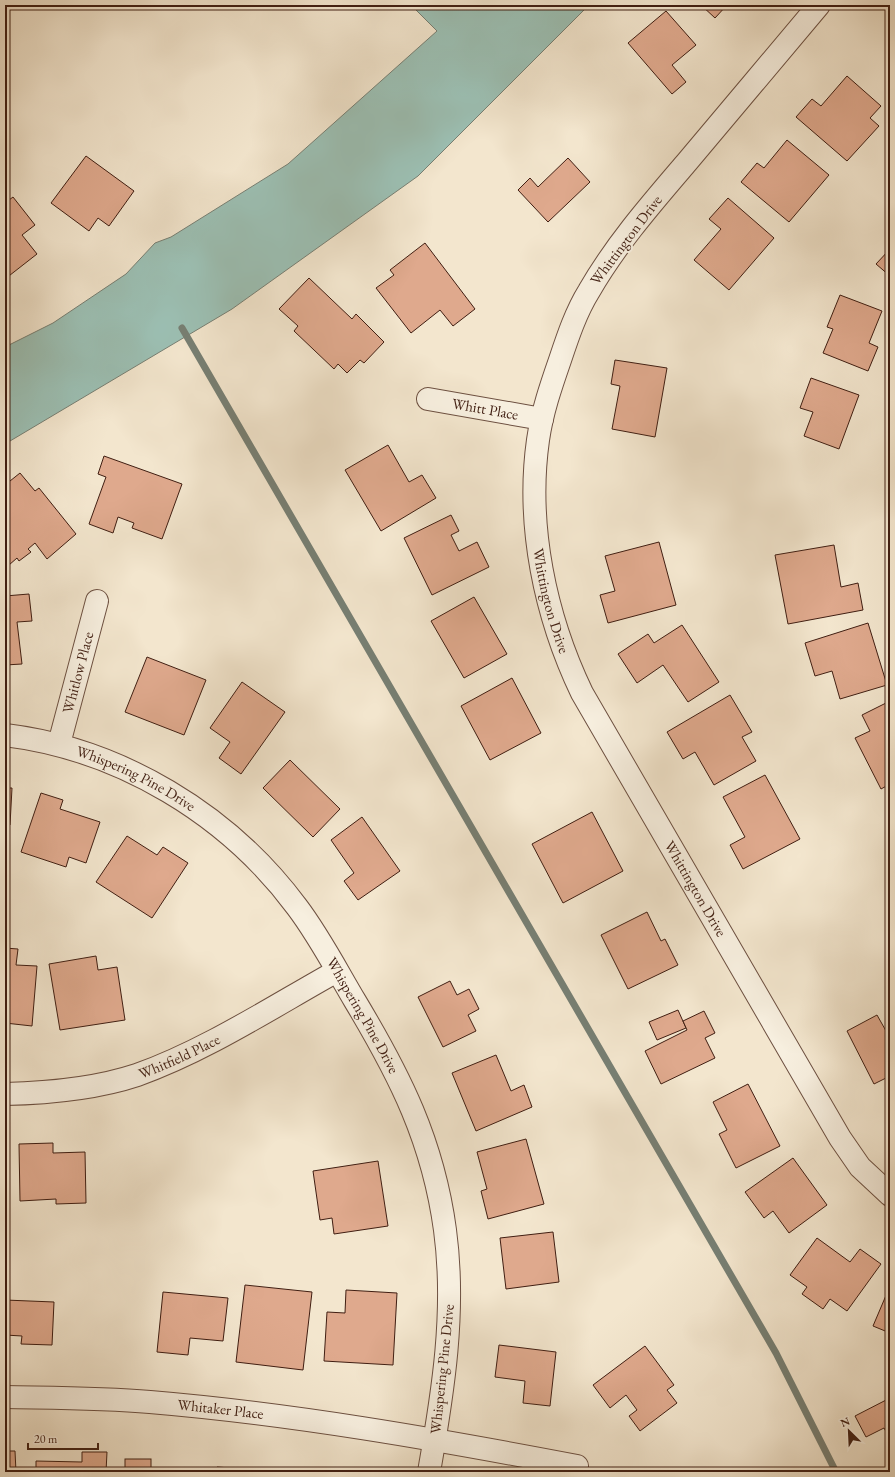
<svg xmlns="http://www.w3.org/2000/svg" width="895" height="1477" viewBox="0 0 895 1477" font-family="'EB Garamond',serif">
	<rect width="100%" height="100%" fill="#f3e6ce"/>
	<filter id="stains"><feTurbulence type="fractalNoise" baseFrequency=".005" numOctaves="4"/><feColorMatrix values="0 0 0 0 .2 0 0 0 0 .09 0 0 0 0 .02 0 0 0 .5 -.17"/></filter>
	<radialGradient id="worn" r=".72"><stop offset=".6" stop-color="#630" stop-opacity="0"/><stop offset="1" stop-color="#630" stop-opacity=".3"/></radialGradient>
	<polygon fill="#9cc0b4" stroke="#777f73" points="411,5 589,5 418,176 232,309 5,444 5,347 53,323 126,274 155,243 171,237 288,164 437,31"/>
	<g fill="none" stroke-linecap="round" stroke-linejoin="round">
		<polyline stroke="#777f73" stroke-width="7" points="182,328 776,1353 836,1472"/>
	</g>
	<g fill="#dfa98d" stroke="#401e12">
		<polygon points="701,5 727,5 715,18"/>
		<polygon points="666,11 696,45 672,65 686,82 672,94 628,43"/>
		<polygon points="847,76 881,106 870,118 879,126 847,161 796,117 812,99 821,106"/>
		<polygon points="787,140 829,175 789,222 741,182 757,163 764,168"/>
		<polygon points="86,156 134,191 109,226 98,218 89,231 51,203"/>
		<polygon points="568,158 590,182 548,222 518,190 530,178 538,187"/>
		<polygon points="13,197 35,225 22,235 37,254 5,279 5,203"/>
		<polygon points="728,198 774,238 729,290 694,260 721,229 709,219"/>
		<polygon points="425,243 475,309 453,326 440,310 411,333 376,288 394,275 390,270"/>
		<polygon points="890,249 890,276 876,264"/>
		<polygon points="309,278 352,319 356,314 384,342 364,363 360,360 347,373 338,364 334,369 294,331 298,326 279,309"/>
		<polygon points="840,295 882,311 869,343 878,347 868,371 823,353 833,329 827,327"/>
		<polygon points="615,360 667,368 655,437 612,429 620,386 611,384"/>
		<polygon points="811,378 859,395 839,449 804,436 813,412 800,408"/>
		<polygon points="388,445 409,482 422,475 436,498 381,531 345,470"/>
		<polygon points="104,456 182,484 162,539 132,528 134,523 118,517 113,533 89,524 106,477 98,474"/>
		<polygon points="20,473 35,491 39,488 76,534 47,559 35,543 28,549 31,552 19,561 17,558 9,565 5,560 5,485"/>
		<polygon points="451,515 459,531 451,535 459,551 477,542 489,567 432,595 404,538"/>
		<polygon points="659,542 676,605 608,623 600,595 615,591 605,556"/>
		<polygon points="834,545 841,587 858,583 863,610 788,624 775,555"/>
		<polygon points="29,594 32,621 17,622 22,664 5,665 5,596"/>
		<polygon points="474,597 507,654 464,678 431,621"/>
		<polygon points="868,623 887,685 840,699 832,671 815,676 805,643"/>
		<polygon points="682,625 719,682 688,702 663,665 637,683 618,654 648,634 654,643"/>
		<polygon points="147,657 206,680 184,735 125,712"/>
		<polygon points="512,678 541,733 490,760 461,706"/>
		<polygon points="242,682 285,712 241,774 219,758 230,742 210,728"/>
		<polygon points="730,695 752,732 742,737 756,761 714,785 695,752 683,759 667,732"/>
		<polygon points="890,701 890,784 881,789 855,738 870,731 862,715"/>
		<polygon points="290,760 340,809 313,837 263,788"/>
		<polygon points="765,775 800,839 743,869 730,845 745,837 723,797"/>
		<polygon points="5,788 12,788 10,825 5,825"/>
		<polygon points="41,793 63,800 60,809 100,822 86,863 69,857 66,867 21,852"/>
		<polygon points="592,812 623,871 563,903 532,844"/>
		<polygon points="362,817 400,871 358,900 344,881 354,873 331,840"/>
		<polygon points="127,836 157,855 163,847 188,863 152,918 96,882"/>
		<polygon points="647,912 661,941 665,939 678,965 628,989 601,935"/>
		<polygon points="5,948 18,949 16,965 37,966 32,1026 5,1023"/>
		<polygon points="96,956 98,970 117,967 125,1020 60,1030 49,964"/>
		<polygon points="450,981 457,995 469,989 479,1009 468,1015 476,1031 443,1047 418,997"/>
		<polygon points="678,1010 686,1028 657,1040 649,1022"/>
		<polygon points="704,1011 715,1033 705,1038 715,1058 661,1084 645,1051 687,1030 683,1021"/>
		<polygon points="877,1015 890,1038 890,1076 874,1084 847,1031"/>
		<polygon points="496,1055 511,1091 524,1085 532,1107 476,1131 452,1073"/>
		<polygon points="748,1084 780,1146 736,1168 719,1134 727,1130 713,1102"/>
		<polygon points="526,1139 544,1204 488,1219 481,1191 487,1189 477,1152"/>
		<polygon points="53,1143 53,1153 85,1152 86,1203 56,1204 56,1199 20,1201 19,1144"/>
		<polygon points="793,1158 827,1205 789,1233 773,1211 764,1218 745,1192"/>
		<polygon points="378,1161 388,1226 334,1234 332,1218 320,1220 313,1171"/>
		<polygon points="553,1232 559,1282 506,1289 500,1238"/>
		<polygon points="817,1238 850,1262 860,1249 881,1264 847,1311 830,1299 823,1309 802,1294 807,1287 790,1275"/>
		<polygon points="245,1285 312,1292 303,1370 236,1362"/>
		<polygon points="890,1286 890,1333 873,1326"/>
		<polygon points="346,1290 397,1293 393,1365 324,1361 327,1312 345,1313"/>
		<polygon points="163,1292 228,1298 223,1341 190,1338 188,1355 157,1352"/>
		<polygon points="5,1300 54,1302 52,1345 21,1344 22,1336 5,1335"/>
		<polygon points="499,1345 556,1352 550,1406 523,1403 525,1381 495,1377"/>
		<polygon points="645,1346 674,1385 667,1390 677,1403 640,1431 629,1416 637,1410 626,1395 610,1408 593,1385"/>
		<polygon points="890,1398 890,1439 884,1428 866,1437 855,1416"/>
		<polygon points="5,1451 15,1451 16,1472 5,1472"/>
		<polygon points="82,1452 107,1452 106,1472 36,1472 36,1461 82,1462"/>
		<rect x="125" y="1459" width="26" height="13"/>
		<polygon points="217,1467 274,1471 274,1472 217,1472"/>
	</g>
	<g fill="none" stroke-linecap="round" stroke-linejoin="round">
		<defs>
			<g id="street">
				<path id="s1" d="M819 5C775 57 731 110 687 162 652 203 616 244 589 291 576 312 568 336 560 360 551 386 542 412 538 440 526 525 545 616 582 693L840 1138 860 1167 890 1195"/>
				<path id="s2" d="M428 399 542 419"/>
				<path id="s3" d="M5 735C120 749 228 814 297 907 319 936 336 969 355 1001 400 1076 433 1141 445 1230 456 1311 443 1392 429 1472"/>
				<path id="s4" d="M59 744 97 601"/>
				<path id="s5" d="M5 1094C49 1093 95 1089 137 1075 205 1051 274 1006 337 971"/>
				<path id="s6" d="M5 1397C53 1398 102 1398 150 1402 293 1414 435 1439 577 1466"/>
			</g>
		</defs>
		<use href="#street" stroke="#6d5041" stroke-width="24"/>
		<use href="#street" stroke="#f7efdf" stroke-width="22"/>
	</g>
	<g text-anchor="middle" stroke-width="4" stroke-linejoin="round" paint-order="stroke">
		<g font-size="15" fill="#401e12" stroke="#f7efdf">
			<text transform="translate(626 240) rotate(-53)" y="5">Whittington Drive</text>
			<text dy="5" stroke="none"><textPath href="#s2" startOffset="58">Whitt Place</textPath></text>
			<text dy="5" stroke="none"><textPath href="#s1" startOffset="688">Whittington Drive</textPath></text>
			<text dy="5" stroke="none"><textPath href="#s4" startOffset="74">Whitlow Place</textPath></text>
			<text dy="5" stroke="none"><textPath href="#s3" startOffset="139">Whispering Pine Drive</textPath></text>
			<text dy="5" stroke="none"><textPath href="#s1" startOffset="1012">Whittington Drive</textPath></text>
			<text dy="5" stroke="none"><textPath href="#s3" startOffset="475">Whispering Pine Drive</textPath></text>
			<text dy="5" stroke="none"><textPath href="#s5" startOffset="180">Whitfield Place</textPath></text>
			<text transform="translate(442 1369) rotate(-84)" y="5">Whispering Pine Drive</text>
			<text dy="5" stroke="none"><textPath href="#s6" startOffset="216">Whitaker Place</textPath></text>
		</g>
	</g>
	<rect width="895" height="1477" fill="none" stroke="#f3e6ce" stroke-width="20"/>
	<rect x="6" y="6" width="883" height="1465" fill="none" stroke="#401e12" stroke-width="2"/>
	<rect x="10" y="10" width="875" height="1457" fill="none" stroke="#401e12"/>
	<g transform="translate(849 1431) rotate(336)" stroke="#f7efdf" stroke-width="3" paint-order="stroke">
	<path d="M0-3L7 15L0 10L-7 15Z" fill="#401e12"/>
	<text y="-6" font-size="11" font-weight="bold" text-anchor="middle" fill="#401e12">N</text>
	</g>
	<path d="M28 1443v6h70v-6" fill="none" stroke="#401e12" stroke-width="2"/>
	<text x="34" y="1443" font-size="12" fill="#401e12" stroke="#f7efdf" stroke-width="3" paint-order="stroke">20 m</text>
	<rect width="100%" height="100%" filter="url(#stains)"/>
	<rect width="100%" height="100%" fill="url(#worn)"/>
</svg>
